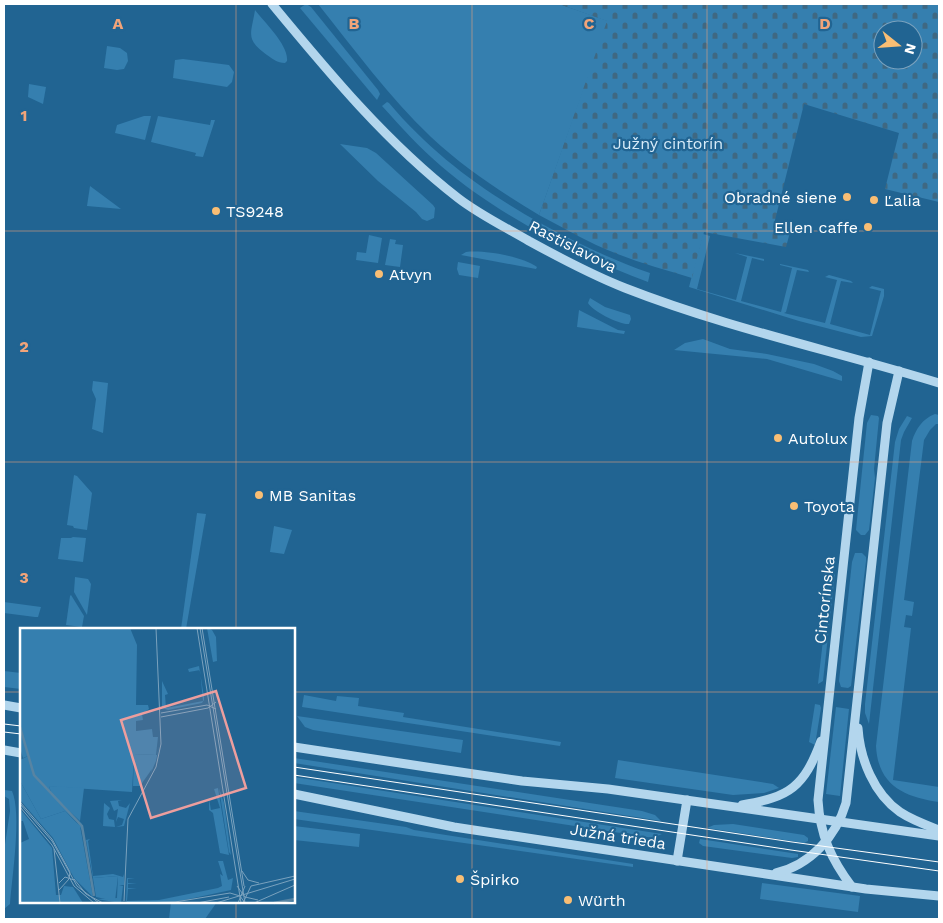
<svg xmlns="http://www.w3.org/2000/svg" width="943" height="923" viewBox="0 0 943 923" font-family="'Work Sans',sans-serif">
	<defs>
		<pattern id="cemetery-stones" width="16" height="16" patternUnits="userSpaceOnUse" patternTransform="scale(1.25)"><rect width="16" height="16" fill="#357faf"/><path d="M2 7V4a2 2 0 0 1 4 0v3zM10 15v-3a2 2 0 0 1 4 0v3z" fill="#3f6882"/></pattern>
	</defs>
	<rect width="100%" height="100%" fill="#216492"/>
	<g fill="#357faf">
		<polygon points="306,4 311,7 378,90 380,94 377,100 300,8"/>
		<path d="M318 4H559L608 21 539 215C501 192 464 168 431 137 389 97 354 49 318 4Z"/>
		<path d="M255 10C264 22 289 45 287 61L285 63C277 63 273 59 267 55 245 39 251 35 255 10Z"/>
		<polygon points="107,46 120,48 127,53 128,61 124,69 117,70 104,68"/>
		<polygon points="183,59 229,65 234,72 232,82 227,87 173,78 175,60"/>
		<polygon points="29,84 46,87 43,104 28,97"/>
		<path d="M387 102 389 103C433 155 483 191 542 224 577 243 612 260 650 273L648 282C578 256 498 215 441 166 420 148 401 127 382 106Z"/>
		<polygon points="144,116 151,116 145,140 115,133 117,125"/>
		<polygon points="158,116 210,125 211,120 215,120 203,157 195,156 196,153 151,142"/>
		<polygon points="340,144 367,148 376,153 433,205 435,208 434,218 427,221 422,219 416,212 378,181"/>
		<polygon points="90,186 121,209 87,206"/>
		<polygon points="703,234 710,236 697,289 736,300 747,257 735,253 764,259 764,261 752,258 741,301 781,312 792,268 780,265 780,264 808,270 809,272 797,270 786,312 784,313 825,323 837,280 825,277 829,275 851,281 853,283 841,281 830,324 870,335 881,291 869,288 872,286 884,289 884,296 872,336 861,337 799,321 689,287"/>
		<polygon points="369,235 382,238 378,263 356,260 357,252 366,253"/>
		<polygon points="390,239 396,240 395,244 403,245 400,267 385,265"/>
		<path d="M466 252C485 250 521 256 537 267L536 269 461 255Z"/>
		<polygon points="458,262 480,266 478,278 459,275 457,269"/>
		<path d="M590 298 605 307 630 315 631 319 629 324C620 325 592 311 588 303Z"/>
		<polygon points="579,310 618,330 625,331 624,334 577,327"/>
		<polygon points="703,339 730,349 767,354 814,364 833,371 842,376 842,381 767,359 674,350 685,343"/>
		<polygon points="93,381 108,383 103,433 92,429 96,399 92,390"/>
		<path d="M935 414 939 415V424H936L930 430 924 440 904 600 914 602 912 616 906 615 904 627 911 628 893 780 939 787V802C905 797 878 786 876 746L912 441C916 429 922 419 935 414Z"/>
		<polygon points="871,415 878,416 879,418 874,469 875,478 869,530 865,535 861,535 856,530 857,520 867,423"/>
		<polygon points="907,416 912,418 904,432 901,440 869,724 865,713 865,704 895,442 899,429"/>
		<polygon points="74,475 77,476 92,493 87,530 74,528 73,526 67,525"/>
		<polygon points="197,513 206,514 186,629 181,629"/>
		<polygon points="274,526 292,530 284,554 270,552"/>
		<polygon points="73,537 86,538 83,562 58,559 61,538 71,538"/>
		<polygon points="855,553 862,553 866,557 866,561 851,686 848,688 841,687 839,681 852,562"/>
		<polygon points="831,569 835,573 823,681 818,684"/>
		<polygon points="75,577 88,579 91,584 87,615 74,592"/>
		<polygon points="71,595 84,616 82,627 66,625 70,596"/>
		<polygon points="4,602 41,607 38,617 35,617 4,613"/>
		<polygon points="4,671 21,673 21,689 4,687"/>
		<polygon points="304,695 336,701 337,696 359,698 358,706 404,713 403,717 561,742 560,746 302,707"/>
		<polygon points="815,704 820,705 821,708 815,745 809,742"/>
		<polygon points="836,707 849,709 840,796 826,794"/>
		<polygon points="297,716 463,740 461,753 313,730 305,727"/>
		<polygon points="294,758 642,811 655,815 661,821 294,763"/>
		<polygon points="618,760 773,784 779,788 764,793 733,795 615,778"/>
		<polygon points="294,777 662,834 653,838 294,783"/>
		<path d="M4 790 12 791C22 814 12 877 10 904L4 909V851L10 811 9 799 4 796Z"/>
		<polygon points="294,811 406,827 414,830 633,864 633,867 294,819"/>
		<polygon points="714,825 733,824 804,835 808,838 808,841 804,843 707,828"/>
		<polygon points="294,826 360,834 359,847 294,840"/>
		<polygon points="700,839 798,854 798,857 792,858 703,846 699,843"/>
		<polygon points="762,883 860,896 858,912 760,899"/>
		<polygon points="171,902 217,902 205,919 169,919"/>
	</g>
	<path fill="url(#cemetery-stones)" fill-rule="evenodd" d="M559 4H939V202L885 189 899 133 804 104 773 228 790 232 786 247 704 232 692 278C666 270 640 263 615 253 589 243 564 228 539 215L607 21ZM883 30H913V60H883Z"/>
	<g fill="none" stroke-linecap="round" stroke-linejoin="round">
		<g stroke="#b3d6ed" stroke-width="9">
			<path d="M272 4C329 73 387 143 458 198 480 215 505 227 529 241 560 258 592 275 625 288 727 328 835 351 939 383"/>
			<polyline points="4,705 21,708"/>
			<path d="M858 728C860 759 874 794 900 812 912 820 926 825 939 830"/>
			<polyline points="294,747 433,768 522,781 608,789 939,836"/>
			<polyline points="4,750 21,753"/>
			<polyline points="294,794 454,827 866,889 939,896"/>
			<path d="M742 805C790 797 804 787 821 741"/>
			<polyline points="677,861 687,800"/>
			<path d="M776 873C810 865 836 837 846 803L887 423 899 371"/>
			<path d="M852 887C831 859 820 835 818 800L859 418 869 362"/>
		</g>
		<g stroke="#fff" stroke-width="1">
			<polyline points="4,724 21,726"/>
			<polyline points="4,732 21,734"/>
			<polyline points="294,767 792,842 939,862"/>
			<polyline points="294,775 791,850 939,871"/>
		</g>
	</g>
	<path fill="none" stroke="#f2a479" stroke-width="1" stroke-opacity="0.55" d="M236 4V629M472 4V919M707 4V919M4 231H939M4 462H939M4 692H21M294 692H939M236 902V919"/>
	<g fill="#f9be74" stroke="#216492" stroke-width="2">
		<circle cx="847" cy="197" r="5"/>
		<circle cx="874" cy="200" r="5"/>
		<circle cx="216" cy="211" r="5"/>
		<circle cx="868" cy="227" r="5"/>
		<circle cx="379" cy="274" r="5"/>
		<circle cx="778" cy="438" r="5"/>
		<circle cx="259" cy="495" r="5"/>
		<circle cx="794" cy="506" r="5"/>
		<circle cx="460" cy="879" r="5"/>
		<circle cx="568" cy="900" r="5"/>
	</g>
	<g text-anchor="middle" stroke-width="4.5" stroke-linejoin="round" paint-order="stroke">
		<g font-size="16" fill="#d8ecf9" stroke="#216492">
			<text x="668" y="149">Južný cintorín</text>
		</g>
		<g font-size="16" fill="#fff" stroke="#216492" text-anchor="start">
			<text x="837" y="203" text-anchor="end">Obradné siene</text>
			<text x="884" y="206">Ľalia</text>
			<text x="226" y="217">TS9248</text>
			<text x="858" y="233" text-anchor="end">Ellen caffe</text>
			<text x="389" y="280">Atvyn</text>
			<text x="788" y="444">Autolux</text>
			<text x="269" y="501">MB Sanitas</text>
			<text x="804" y="512">Toyota</text>
			<text x="470" y="885">Špirko</text>
			<text x="578" y="906">Würth</text>
		</g>
		<g font-size="16" fill="#fff" stroke="#216492">
			<text transform="translate(573 246) rotate(27)" y="6">Rastislavova</text>
			<text transform="translate(824 600) rotate(-84)" y="6">Cintorínska</text>
			<text transform="translate(618 836) rotate(9)" y="6">Južná trieda</text>
		</g>
	</g>
	<g transform="translate(20 628)">
		<rect width="275" height="275" fill="#216492"/>
		<path d="M187 0 192 2 196 9 197 33 193 34ZM179 38 184 69V72L182 75 148 82 142 80V53L148 66 145 67 146 80 183 73 180 42 169 44 168 41ZM140 114 136 133 130 147 132 141 120 158H113L114 126 137 127ZM198 160 206 209 209 227 200 225 193 185 189 182V171L191 182 200 180 194 161ZM199 160 204 175 211 227 209 224ZM0 181 32 220 36 267H41L44 258 53 259 63 275H0V215L9 211 3 193H0ZM70 211 68 213 73 248 93 246 103 249 104 246V257H99L103 258 101 275 76 271 97 270 98 248 73 250 66 212ZM198 233H203L208 252 213 250 211 262 155 274 107 275 106 272 107 250 115 251H108V255L117 256H108V260L117 261H108L107 273 139 272 198 260 202 258 200 246 203 248Z" fill="#357faf"/>
		<path d="M0 58 8 128 3 130 0 120ZM11 153 29 158 32 167 62 196 76 271 62 202 56 193ZM102 172 98 173 99 178 106 180 110 175 104 198 96 199 102 197 104 191 98 189 96 194 98 181 94 183 90 173ZM84 175 90 180 87 186 89 191 94 192 95 199 83 198Z" fill="#357faf"/>
		<path d="M0 0H110L117 17 116 77H128L129 81 122 86 123 92 116 93V103L132 101 133 109H138L136 127 114 126 112 164 23 158 45 183 21 191 0 153V132L8 128 0 92Z" fill="#357faf"/>
		<path d="M0 153 21 191 45 183 60 198 73 269 54 250 33 210 0 172ZM29 158 64 160 60 193 32 167ZM98 248 95 273 76 269 73 250Z" fill="#357faf"/>
		<path fill="none" stroke="#5784a3" stroke-width="2.5" d="M0 99 14 147 62 198 74 268M254 275 275 271"/>
		<path fill="none" stroke="#7aa2be" stroke-width="1" d="M177 0 221 275M180 0 225 275M182 0 224 258M141 85 187 77 196 81M141 89 188 80 196 74M0 174 32 211 50 244M0 176 32 213 57 258 79 275M0 179 32 217 54 258 74 275M34 221 40 275M222 243 228 252 239 255M54 251 66 266 83 275M39 255 45 249 54 252M217 258 225 269 238 272M39 262 49 251 50 244M104 273 108 191 136 139 141 116 136 0M116 275 155 274 210 265 220 268 225 275M177 275 209 269M196 275 275 251M218 275 225 258M223 275 231 258 275 248M234 275 275 257"/>
		<path fill="#ed9e9e" fill-opacity="0.15" stroke="#ed9e9e" stroke-width="2.5" d="M196 63 226 160 131 190 101 92Z"/>
		<rect width="275" height="275" fill="none" stroke="#fff" stroke-width="2.5"/>
	</g>
	<g font-size="16" text-anchor="middle" font-weight="bold" fill="#f2a479" stroke="#216492" stroke-width="4.5" stroke-linejoin="round" paint-order="stroke">
		<text x="118" y="29">A</text>
		<text x="354" y="29">B</text>
		<text x="589" y="29">C</text>
		<text x="825" y="29">D</text>
		<text x="24" y="121">1</text>
		<text x="24" y="352">2</text>
		<text x="24" y="583">3</text>
	</g>
	<rect width="943" height="923" fill="none" stroke="#ffffff" stroke-width="10"/>
	<g transform="translate(898 45) rotate(107)"><circle r="24" fill="#216492" stroke="#7aa2be"/>
	<path d="M0-4L9 19L0 12L-9 19Z" fill="#f9be74"/>
	<text y="-8" font-size="14" font-weight="bold" text-anchor="middle" fill="#ffffff">N</text>
	</g>
</svg>
